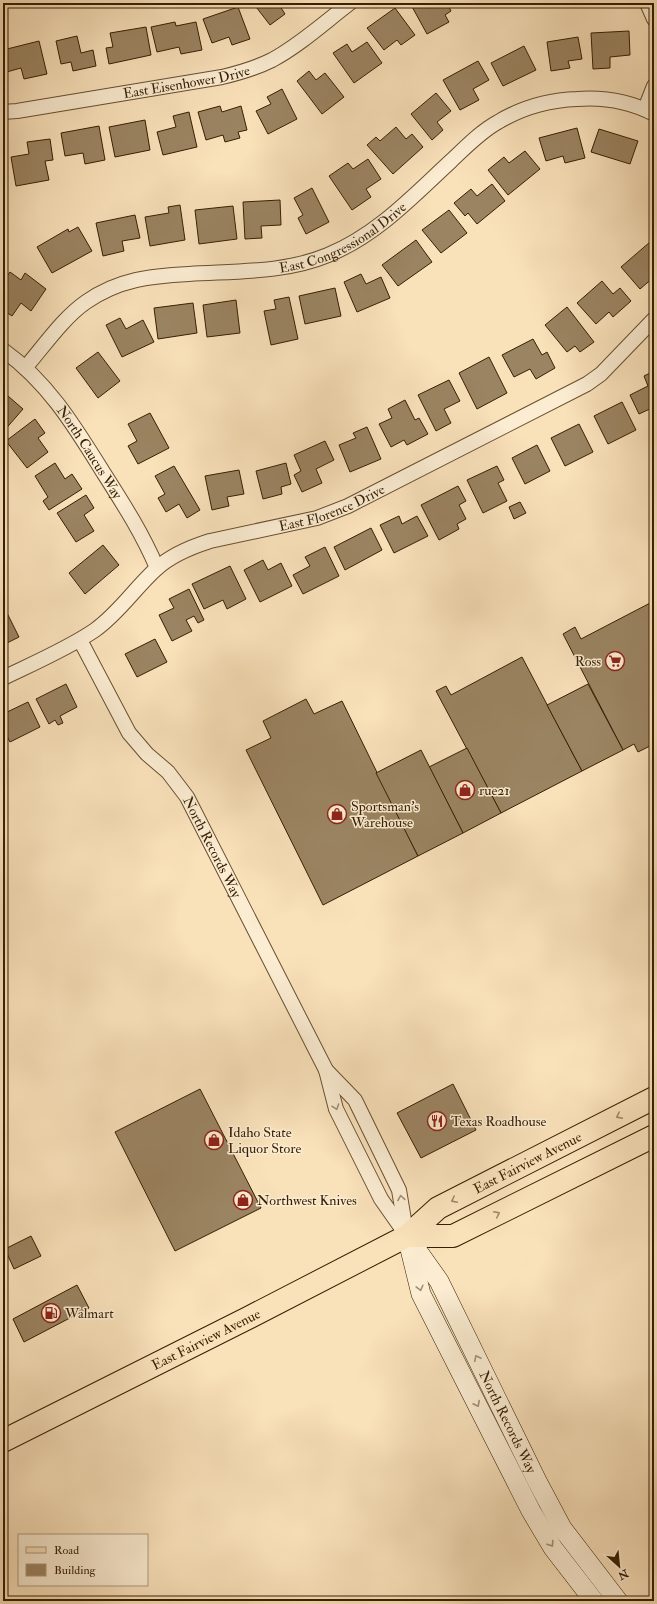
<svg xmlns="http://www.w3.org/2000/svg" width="657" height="1604" viewBox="0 0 657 1604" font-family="'IM FELL Double Pica',serif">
	<rect width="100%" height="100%" fill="#f9e1ba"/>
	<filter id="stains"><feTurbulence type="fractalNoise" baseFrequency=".005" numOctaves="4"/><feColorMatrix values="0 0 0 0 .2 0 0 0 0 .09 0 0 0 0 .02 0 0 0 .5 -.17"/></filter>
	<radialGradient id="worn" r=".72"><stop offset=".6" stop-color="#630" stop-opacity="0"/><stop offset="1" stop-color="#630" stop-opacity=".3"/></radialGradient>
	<g fill="#9b8462" stroke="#361f02">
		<polygon points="253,3 278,3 285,14 270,25"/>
		<polygon points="410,3 447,3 451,11 445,15 449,22 427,34"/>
		<polygon points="238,7 250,39 232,45 229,37 212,43 203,19"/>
		<polygon points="395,8 415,35 401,45 397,40 384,50 367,28"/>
		<polygon points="175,22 176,26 196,22 202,50 181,54 179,47 157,52 151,27"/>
		<polygon points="146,27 151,55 109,64 106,48 113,47 110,33"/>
		<polygon points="629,31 630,55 610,57 610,68 593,69 591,33"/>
		<polygon points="77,36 81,53 93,50 96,66 73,71 71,62 61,64 56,41"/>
		<polygon points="578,37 582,59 568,61 570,68 551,71 547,42"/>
		<polygon points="39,41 47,74 24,79 21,68 3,73 3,50"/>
		<polygon points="367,42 382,63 354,83 333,53 347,44 352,52"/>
		<polygon points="524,46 536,70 503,86 491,63"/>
		<polygon points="478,61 489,80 473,89 479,100 460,110 443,80"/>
		<polygon points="309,71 316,80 325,73 344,97 322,114 297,81"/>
		<polygon points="282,89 297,119 268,134 256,111 271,104 267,97"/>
		<polygon points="436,93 451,111 437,122 443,130 432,140 411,114"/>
		<polygon points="220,106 222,112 241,106 247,130 238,132 240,138 225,142 223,135 206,140 198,112"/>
		<polygon points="189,112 197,147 163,155 157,132 176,127 173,116"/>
		<polygon points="145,120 150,150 115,157 109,127"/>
		<polygon points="99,126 105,160 85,164 83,153 65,156 61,133"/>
		<polygon points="396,127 406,139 412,134 423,147 393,174 367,145 376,137 380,141"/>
		<polygon points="577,128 585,158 565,163 563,156 546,161 539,138"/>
		<polygon points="599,129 638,141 630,164 591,152"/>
		<polygon points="50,139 53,160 45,161 49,180 16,186 11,157 29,154 27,142"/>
		<polygon points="525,151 540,169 508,195 488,170 504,157 509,163"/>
		<polygon points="368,159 381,179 366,189 371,197 352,210 329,176 348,163 353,169"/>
		<polygon points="492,184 505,201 477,224 468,213 465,216 454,203 471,189 477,196"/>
		<polygon points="312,188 329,222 306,234 298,218 303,215 294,198"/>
		<polygon points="280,200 281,225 261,226 262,238 245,239 243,202"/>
		<polygon points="180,205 185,240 150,246 145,217 169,213 168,207"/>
		<polygon points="233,206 237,239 199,244 195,210"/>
		<polygon points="449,210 467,233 441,253 422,230"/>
		<polygon points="135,215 140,238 122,241 124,251 103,256 96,223"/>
		<polygon points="78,227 92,251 52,273 37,247 68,229 69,232"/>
		<polygon points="416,240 432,262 398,286 382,265"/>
		<polygon points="650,242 654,247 654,277 640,289 621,267"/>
		<polygon points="10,272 21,280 25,273 46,289 31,311 21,303 12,316 3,310 3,282"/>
		<polygon points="361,274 366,284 381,277 390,298 357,312 344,282"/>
		<polygon points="602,281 613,294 620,288 631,301 613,317 609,312 596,324 577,303"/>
		<polygon points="335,288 341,316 305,324 299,296"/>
		<polygon points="289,297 298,339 271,345 264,311 276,309 274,300"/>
		<polygon points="236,300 240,333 207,337 203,305"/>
		<polygon points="193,303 197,333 158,339 154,308"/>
		<polygon points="567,307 594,342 580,352 575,346 567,352 545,325"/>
		<polygon points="120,318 126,329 143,320 154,342 122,357 106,325"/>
		<polygon points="533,339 542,355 547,352 555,368 536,379 530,369 514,377 502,355"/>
		<polygon points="98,352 120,381 98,398 76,368"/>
		<polygon points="489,357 507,393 477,409 459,373"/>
		<polygon points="654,371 654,407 639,414 630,395 648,386 644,376"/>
		<polygon points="449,380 460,401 444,409 451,423 436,431 418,395"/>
		<polygon points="8,396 23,409 3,432 3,401"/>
		<polygon points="405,400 415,420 419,418 428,434 407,445 404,440 391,447 379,424 392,418 388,409"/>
		<polygon points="622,402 636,430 608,444 594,416"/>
		<polygon points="150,413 169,448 138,464 128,446 137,441 128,424"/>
		<polygon points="35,419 45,433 38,438 48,452 27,468 6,441"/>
		<polygon points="579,424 593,452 565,466 551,438"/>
		<polygon points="367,427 381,459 350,472 339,445 356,438 353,433"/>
		<polygon points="325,441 334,460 316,469 322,483 302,492 294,475 301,471 294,455"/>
		<polygon points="537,445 550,471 525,484 512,458"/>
		<polygon points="55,463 65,479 72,474 82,489 49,510 43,501 48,497 35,476"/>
		<polygon points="286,463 291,484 281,487 282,494 263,499 256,471"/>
		<polygon points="174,466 200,510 187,518 179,504 166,512 158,498 165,494 155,476"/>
		<polygon points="497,466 504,480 498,483 507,501 483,513 467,480"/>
		<polygon points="239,470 244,494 227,497 229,506 212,510 205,476"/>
		<polygon points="458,486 466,501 459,505 466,519 457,524 459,529 439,540 421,505"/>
		<polygon points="86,495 94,508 84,515 94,531 76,542 57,513"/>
		<polygon points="520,502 526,513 514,519 509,507"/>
		<polygon points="399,516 402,524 417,516 428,536 394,553 380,525"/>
		<polygon points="371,528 382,550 345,570 334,547"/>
		<polygon points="103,545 119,565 85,594 69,573"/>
		<polygon points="325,547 339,576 303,594 293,575 310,566 305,557"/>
		<polygon points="263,560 268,570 281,563 292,586 260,602 244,570"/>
		<polygon points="230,566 246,599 227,609 223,600 204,609 192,584"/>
		<polygon points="189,589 204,620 198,623 194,616 186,620 192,631 172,641 159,615 174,608 169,599"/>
		<polygon points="654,601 654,744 638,752 634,744 623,750 563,634 575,627 581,639"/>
		<polygon points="3,605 19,637 3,645"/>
		<polygon points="155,639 167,662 137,677 125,654"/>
		<polygon points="522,657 582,771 501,813 436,691 446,686 451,695"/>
		<polygon points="66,684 77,707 60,716 63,723 58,725 55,720 49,724 36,699"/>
		<polygon points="588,684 623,750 582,771 547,705"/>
		<polygon points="306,699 314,714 342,701 418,856 323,905 246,750 271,738 263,721"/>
		<polygon points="28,702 40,727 10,742 3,729 3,714"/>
		<polygon points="467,748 501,813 463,833 429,767"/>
		<polygon points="421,750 463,833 418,856 376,773"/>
		<polygon points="453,1084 476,1130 421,1158 397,1113"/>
		<polygon points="200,1089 261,1208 175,1251 115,1132"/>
		<polygon points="31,1236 41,1256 14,1269 5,1249"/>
		<polygon points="77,1285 89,1308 24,1342 13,1319"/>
	</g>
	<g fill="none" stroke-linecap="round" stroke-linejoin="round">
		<defs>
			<g id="street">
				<polyline points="647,3 654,19"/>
				<polyline points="645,109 654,86"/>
				<path id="s1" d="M3 112 17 111 222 77C239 73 256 68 272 60 300 45 325 22 350 3"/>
				<path id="s2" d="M3 350C48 382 75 427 103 472 124 505 142 533 157 568"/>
				<path id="s3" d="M25 368C44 346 63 318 86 302 119 279 151 276 189 274 235 271 285 273 328 255 377 235 413 196 451 161 466 147 480 132 498 122 523 107 549 100 577 99 603 97 631 102 654 114"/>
				<path id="s4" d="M80 640 129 733 147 754 168 772 187 797 326 1070 336 1109 381 1199 407 1236"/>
				<path id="s5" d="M3 678C32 664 69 648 95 630 119 613 135 588 156 569 171 555 191 547 210 541L317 518 348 506 587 384 601 374 654 319"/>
				<polyline points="326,1070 355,1100 399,1190 406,1232"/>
			</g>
			<g id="secondary">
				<path id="s6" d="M407 1236 439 1281 537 1481 562 1528 618 1601"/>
				<polyline points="409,1245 421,1294 531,1511 553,1548 594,1601"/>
			</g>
			<g id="primary">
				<polyline points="407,1236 453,1236 654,1136"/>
				<path id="s7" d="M3 1441 248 1318 407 1236 438 1208 654 1098"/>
			</g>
		</defs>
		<use href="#street" stroke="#675030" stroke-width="16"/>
		<use href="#secondary" stroke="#361f02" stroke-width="20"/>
		<use href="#primary" stroke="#361f02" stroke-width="24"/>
		<use href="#street" stroke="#fbecd2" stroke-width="14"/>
		<use href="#secondary" stroke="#fbecd2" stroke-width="19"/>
		<use href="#primary" stroke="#f9e1ba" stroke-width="22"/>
	</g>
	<defs><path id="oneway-chevron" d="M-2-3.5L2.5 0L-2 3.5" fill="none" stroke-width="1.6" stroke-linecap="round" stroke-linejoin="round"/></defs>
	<g stroke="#a29074">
		<use href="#oneway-chevron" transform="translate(336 1107) rotate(71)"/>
		<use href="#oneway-chevron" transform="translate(401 1198) rotate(-99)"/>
		<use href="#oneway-chevron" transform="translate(420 1288) rotate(76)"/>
		<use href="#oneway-chevron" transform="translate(477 1358) rotate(-116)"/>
		<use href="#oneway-chevron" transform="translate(477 1404) rotate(63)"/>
		<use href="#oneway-chevron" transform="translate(551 1544) rotate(58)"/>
	</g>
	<g stroke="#a18a67">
		<use href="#oneway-chevron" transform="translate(619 1116) rotate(153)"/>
		<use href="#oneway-chevron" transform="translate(454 1200) rotate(153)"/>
		<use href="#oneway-chevron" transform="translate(497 1214) rotate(-26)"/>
	</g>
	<defs>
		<symbol id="supermarket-ring" viewBox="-11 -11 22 22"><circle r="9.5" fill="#fbecd2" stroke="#8f2418" stroke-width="1.5"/><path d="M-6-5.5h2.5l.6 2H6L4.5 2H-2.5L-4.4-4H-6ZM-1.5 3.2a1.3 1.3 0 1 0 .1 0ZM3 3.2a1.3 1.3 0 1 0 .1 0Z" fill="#8f2418"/></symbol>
		<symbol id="shop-ring" viewBox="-11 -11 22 22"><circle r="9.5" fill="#fbecd2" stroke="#8f2418" stroke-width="1.5"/><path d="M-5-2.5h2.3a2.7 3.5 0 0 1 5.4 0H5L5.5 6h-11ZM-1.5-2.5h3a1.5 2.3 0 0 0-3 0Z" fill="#8f2418"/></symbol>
		<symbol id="restaurant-ring" viewBox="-11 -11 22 22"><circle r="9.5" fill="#fbecd2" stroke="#8f2418" stroke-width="1.5"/><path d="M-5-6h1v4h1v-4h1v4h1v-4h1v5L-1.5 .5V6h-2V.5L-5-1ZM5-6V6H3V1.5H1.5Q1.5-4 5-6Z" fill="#8f2418"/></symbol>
		<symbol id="fuel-ring" viewBox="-11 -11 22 22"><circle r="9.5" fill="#fbecd2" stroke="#8f2418" stroke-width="1.5"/><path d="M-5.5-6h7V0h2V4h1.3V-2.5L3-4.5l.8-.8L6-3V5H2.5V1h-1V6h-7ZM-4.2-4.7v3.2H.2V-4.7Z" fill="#8f2418"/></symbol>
	</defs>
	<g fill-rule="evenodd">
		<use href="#supermarket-ring" x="604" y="650" width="22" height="22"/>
		<use href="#shop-ring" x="454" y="779" width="22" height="22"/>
		<use href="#shop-ring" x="326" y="803" width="22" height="22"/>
		<use href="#restaurant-ring" x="426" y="1110" width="22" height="22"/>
		<use href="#shop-ring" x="203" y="1129" width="22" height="22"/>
		<use href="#shop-ring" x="232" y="1189" width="22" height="22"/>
		<use href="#fuel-ring" x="40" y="1302" width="22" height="22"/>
	</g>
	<g text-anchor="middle" stroke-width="3" stroke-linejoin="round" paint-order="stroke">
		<g font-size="14" fill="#361f02" stroke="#fbecd2">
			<text dy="5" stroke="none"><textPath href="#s1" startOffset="186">East Eisenhower Drive</textPath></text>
			<text dy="5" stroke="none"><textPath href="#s3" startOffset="360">East Congressional Drive</textPath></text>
			<text dy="5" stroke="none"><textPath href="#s2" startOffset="135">North Caucus Way</textPath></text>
			<text dy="5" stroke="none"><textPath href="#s5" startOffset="378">East Florence Drive</textPath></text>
			<text dy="5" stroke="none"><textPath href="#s4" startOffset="248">North Records Way</textPath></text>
			<text dy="5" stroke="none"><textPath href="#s7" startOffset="595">East Fairview Avenue</textPath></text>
			<text dy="5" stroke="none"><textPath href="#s7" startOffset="227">East Fairview Avenue</textPath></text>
			<text dy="5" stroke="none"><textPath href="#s6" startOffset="212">North Records Way</textPath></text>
		</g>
		<g font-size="14" fill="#361f02" stroke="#fbecd2" text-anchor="start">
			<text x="601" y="666" text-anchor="end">Ross</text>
			<text x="479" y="795">rue21</text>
			<text x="351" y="811">Sportsman's<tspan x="351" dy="16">Warehouse</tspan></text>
			<text x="451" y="1126">Texas Roadhouse</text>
			<text x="228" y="1137">Idaho State<tspan x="228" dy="16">Liquor Store</tspan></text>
			<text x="257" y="1205">Northwest Knives</text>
			<text x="65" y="1318">Walmart</text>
		</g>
	</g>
	<rect width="657" height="1604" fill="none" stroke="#f9e1ba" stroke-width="16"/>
	<rect x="4" y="4" width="649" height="1596" fill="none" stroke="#361f02" stroke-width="2"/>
	<rect x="8" y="8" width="641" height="1588" fill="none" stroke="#361f02"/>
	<rect x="18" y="1534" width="130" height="52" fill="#fbecd2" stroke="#ac9a7f"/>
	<rect x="26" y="1547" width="20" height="6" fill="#f9e1ba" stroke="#ac9a7f"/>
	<text x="54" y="1554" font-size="12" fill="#361f02">Road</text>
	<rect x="26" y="1564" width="20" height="12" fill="#9b8462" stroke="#ac9a7f"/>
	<text x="54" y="1574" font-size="12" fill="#361f02">Building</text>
	<g transform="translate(619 1566) rotate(153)" stroke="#fbecd2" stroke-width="3" paint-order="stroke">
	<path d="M0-3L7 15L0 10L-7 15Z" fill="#361f02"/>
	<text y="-6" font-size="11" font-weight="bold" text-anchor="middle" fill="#361f02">N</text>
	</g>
	<rect width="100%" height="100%" filter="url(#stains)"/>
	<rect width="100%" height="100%" fill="url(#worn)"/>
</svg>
